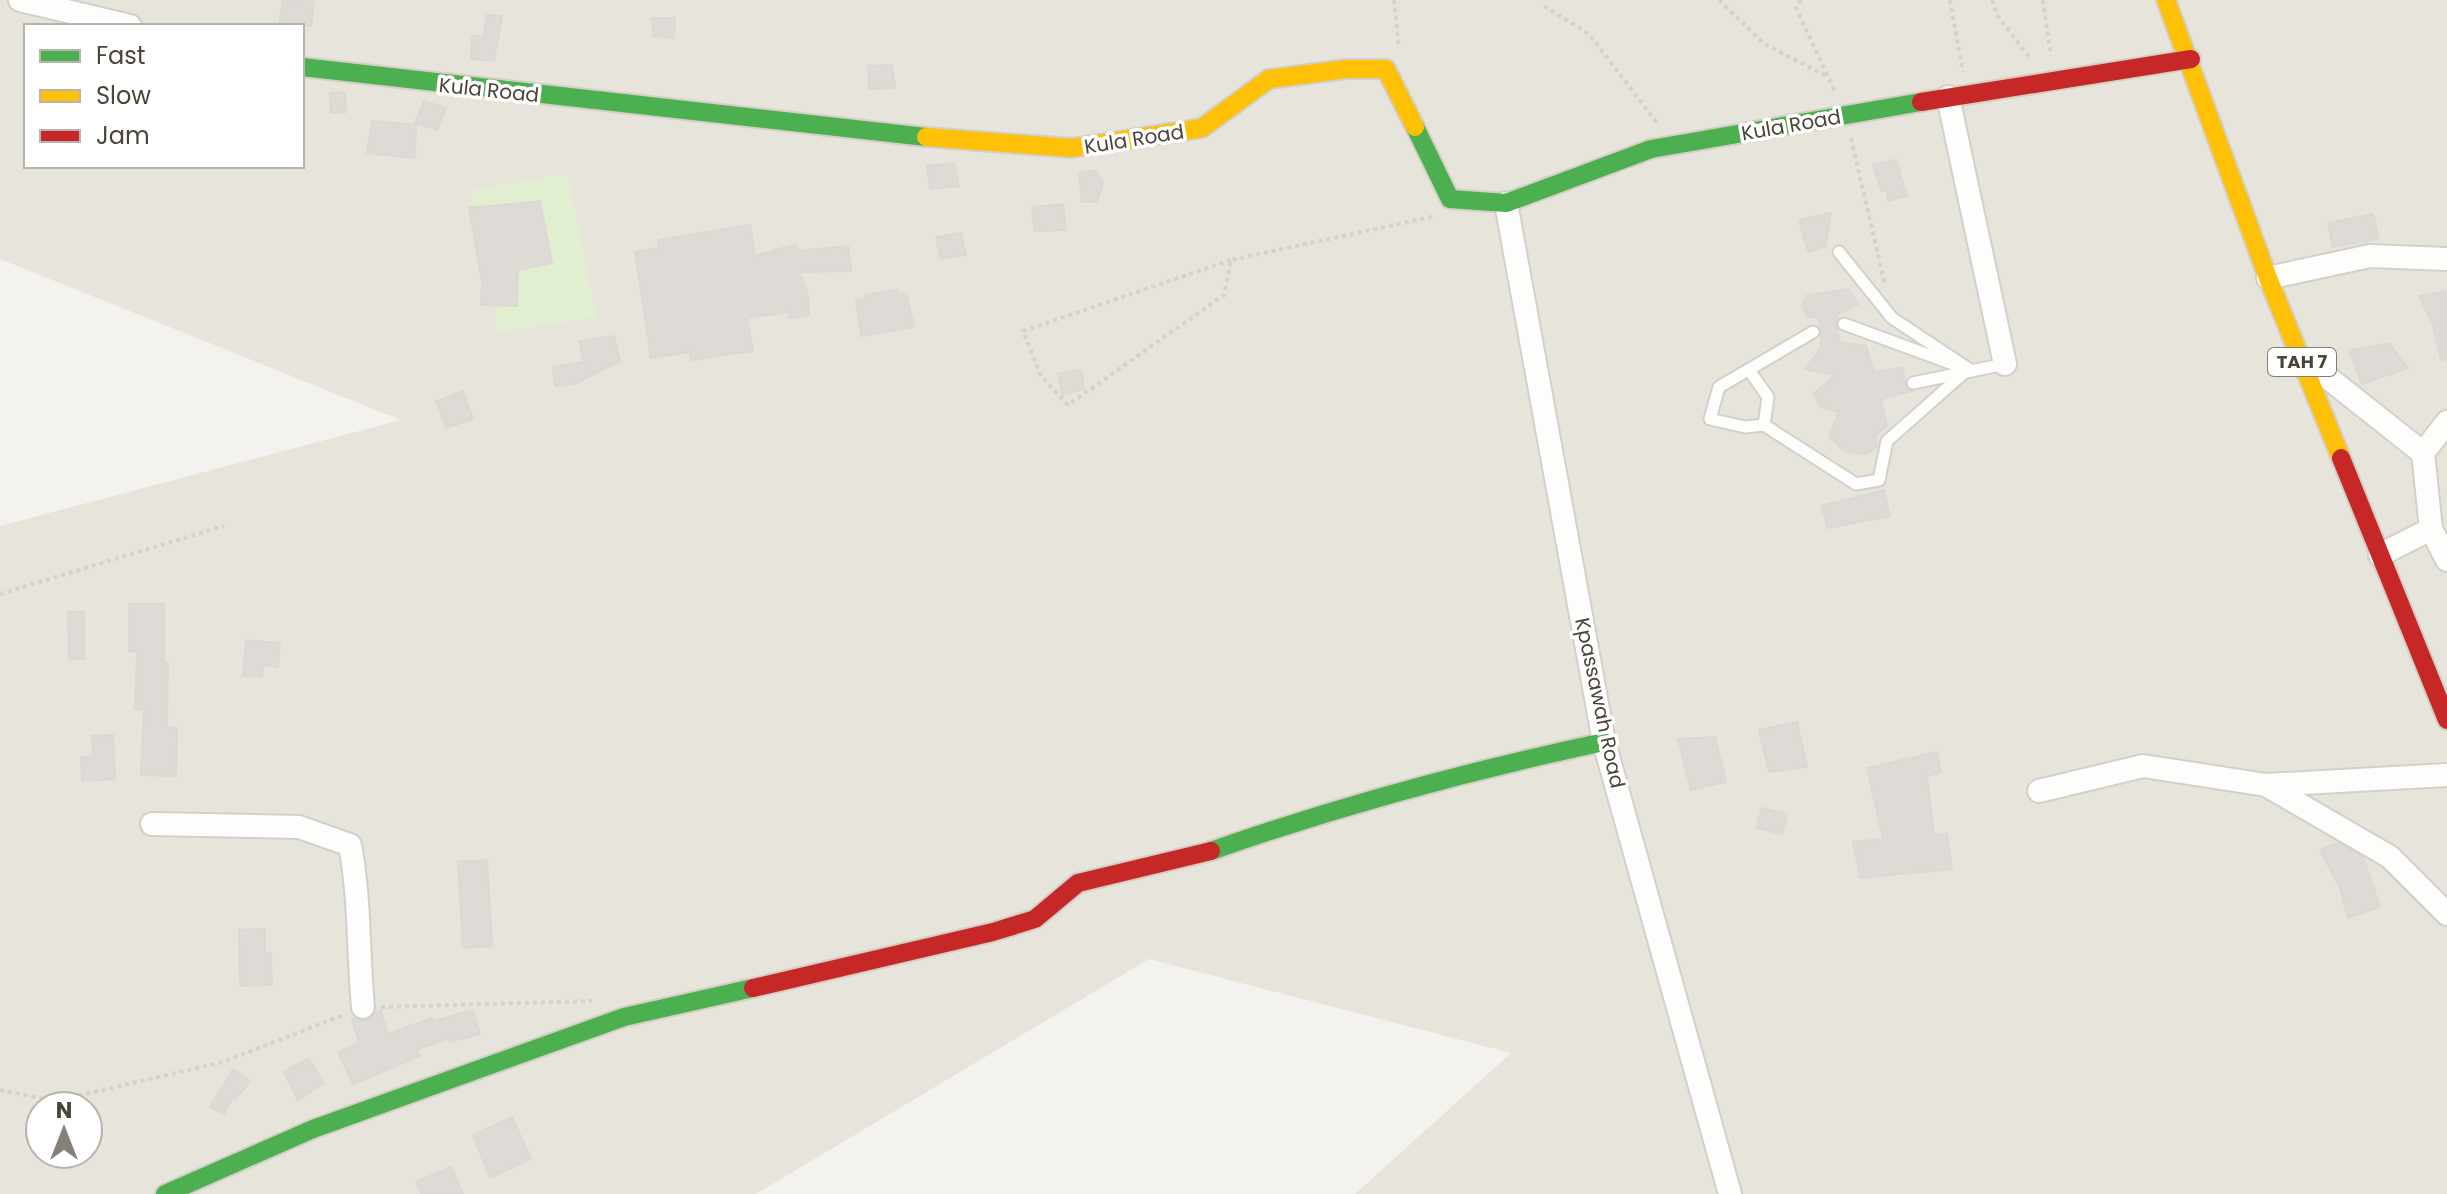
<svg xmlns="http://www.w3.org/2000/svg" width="2447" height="1194" viewBox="0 0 2447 1194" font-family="Poppins,sans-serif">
	<rect width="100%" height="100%" fill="#f4f2ee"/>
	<path fill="#e7e4dc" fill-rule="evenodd" d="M0 0H2447V1194H1355L1511 1053 1149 959 756 1194H0V526L401 420 0 259ZM26 26H302V166H26ZM40 1106H88V1154H40Z"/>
	<polygon fill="#e1eecf" points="568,174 597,317 499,332 470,190"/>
	<g fill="#dedbd6" stroke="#dcd9d4" stroke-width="2">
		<polygon points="283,0 314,2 311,26 279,26"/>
		<polygon points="487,15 502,16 494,61 471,59 472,36 483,36"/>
		<polygon points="652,18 675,18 674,38 653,36"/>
		<polygon points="892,65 895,88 869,89 868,66"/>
		<polygon points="345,92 346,112 331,113 330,93"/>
		<polygon points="424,101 446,108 437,130 415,123"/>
		<polygon points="372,121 416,125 415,158 367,153"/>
		<polygon points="1896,160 1907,196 1888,201 1887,190 1881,191 1873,164"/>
		<polygon points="954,163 959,186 930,189 927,166"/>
		<polygon points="1096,171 1103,183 1097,202 1082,202 1079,172"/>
		<polygon points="540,201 552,263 518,270 517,306 481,305 482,282 469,208"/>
		<polygon points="1063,204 1066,230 1034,231 1032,207"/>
		<polygon points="1831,213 1826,246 1808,252 1799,220"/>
		<polygon points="2373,214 2379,239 2333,247 2328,223"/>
		<polygon points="750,225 755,256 796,244 798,251 848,246 851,271 800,272 808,295 809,315 790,318 789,312 747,318 753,351 691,360 690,352 651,358 635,252 659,248 658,240"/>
		<polygon points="961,233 966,255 941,259 936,237"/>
		<polygon points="1848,289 1858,304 1838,314 1836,325 1840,342 1866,346 1874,372 1903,368 1905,385 1912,391 1881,399 1887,426 1875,436 1877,446 1867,454 1846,452 1829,437 1839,412 1820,407 1814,393 1836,375 1805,369 1821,348 1821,333 1818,317 1807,317 1802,306 1806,296"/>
		<polygon points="897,290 897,294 906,293 914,327 861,336 856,300 866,299 865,295"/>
		<polygon points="2447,291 2447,359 2441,360 2432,323 2419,296"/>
		<polygon points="614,336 620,361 575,384 555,386 553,367 584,362 579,341"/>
		<polygon points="2389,343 2408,368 2362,384 2349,350"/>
		<polygon points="1081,370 1084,389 1062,395 1058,374"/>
		<polygon points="463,391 473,419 446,428 436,401"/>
		<polygon points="1884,490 1890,516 1828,528 1821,506"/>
		<polygon points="129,604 164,604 164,663 168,663 167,727 177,728 176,776 141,775 144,709 135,709 137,651 129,652"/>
		<polygon points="68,612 84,612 84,659 69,659"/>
		<polygon points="246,640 280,643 278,667 263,665 262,677 243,676"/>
		<polygon points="1797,722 1807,767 1769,772 1759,730"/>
		<polygon points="113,735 115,779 82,781 81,757 93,756 92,736"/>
		<polygon points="1715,737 1726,782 1691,790 1678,739"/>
		<polygon points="1937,752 1941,772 1927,776 1934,835 1947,834 1952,869 1860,878 1853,842 1883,839 1867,768"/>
		<polygon points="1761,808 1787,814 1782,834 1757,828"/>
		<polygon points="2338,843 2363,857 2380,907 2348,918 2340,888 2320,850"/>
		<polygon points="487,860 492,946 463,948 458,862"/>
		<polygon points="265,929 265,953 271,953 272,985 240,986 239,930"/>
		<polygon points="381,1010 388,1034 432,1018 433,1021 473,1010 480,1034 449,1042 448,1038 417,1050 420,1056 353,1084 338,1052 359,1043 352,1018 365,1021"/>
		<polygon points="308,1058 324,1083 298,1100 284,1072"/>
		<polygon points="233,1069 250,1081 236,1099 233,1097 224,1114 210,1107"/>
		<polygon points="512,1117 531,1159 490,1178 473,1135"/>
		<polygon points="451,1167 463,1194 421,1194 416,1182"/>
	</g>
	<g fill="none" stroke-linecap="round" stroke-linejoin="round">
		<defs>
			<g id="lane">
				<polyline points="1839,252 1892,318 1972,371"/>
				<polyline points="1844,324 1953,364"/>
				<polyline points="1813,332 1719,387 1710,419 1745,427 1764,425 1856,484 1879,480 1887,441 1965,372"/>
				<polyline points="1749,370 1768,397 1764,425"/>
				<polyline points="1913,383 2005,364"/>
			</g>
			<g id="street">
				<polyline points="20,0 130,26"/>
				<polyline points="1948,97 2005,364"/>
				<polyline points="1506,203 1604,742 1730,1194"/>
				<polyline points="2268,278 2370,256 2447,259"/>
				<polyline points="2308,362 2423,453"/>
				<polyline points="2431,529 2447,560"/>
				<polyline points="2380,555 2431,529 2423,453 2447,422"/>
				<polyline points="2266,785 2447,775"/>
				<polyline points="2039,791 2143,766 2266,785 2390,857 2447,914"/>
				<path d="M152 824 299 827 350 845C360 898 358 953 363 1007"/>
			</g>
			<g id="fast">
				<polyline points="302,67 926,137"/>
				<polyline points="1415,127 1450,199 1506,203 1651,149 1921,102"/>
				<path d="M1211 851C1339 806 1472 770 1604 742"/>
				<polyline points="165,1194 313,1129 624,1017 753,988"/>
			</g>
			<g id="slow">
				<polyline points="2166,0 2268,278 2341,458"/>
				<polyline points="926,137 1072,148 1202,128 1269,79 1347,69 1386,69 1415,127"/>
			</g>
			<g id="jam">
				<polyline points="1921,102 2191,59"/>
				<polyline points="2341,458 2447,720"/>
				<polyline points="753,988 993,932 1035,919 1078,883 1211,851"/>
			</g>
		</defs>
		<use href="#lane" stroke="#d2d0cb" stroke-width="15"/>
		<use href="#street" stroke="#d2d0cb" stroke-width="26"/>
		<use href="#fast" stroke="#d3cfc5" stroke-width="22"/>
		<use href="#slow" stroke="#d3cfc5" stroke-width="22"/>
		<use href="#jam" stroke="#d3cfc5" stroke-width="22"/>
		<g stroke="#d3d2cc" stroke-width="4" stroke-dasharray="4 4" stroke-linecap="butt">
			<polyline points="1394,0 1399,48"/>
			<polyline points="1719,0 1763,43 1826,76"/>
			<polyline points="1801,0 1796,8 1835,92"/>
			<polyline points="1950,0 1963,72"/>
			<polyline points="1992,0 1997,15 2030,58"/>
			<polyline points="2043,0 2051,56"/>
			<polyline points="1544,6 1589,34 1658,124"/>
			<polyline points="1851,138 1885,285"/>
			<polyline points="1231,260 1023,331 1041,376 1068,405 1224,295 1231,260 1436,216"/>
			<polyline points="0,594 224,526"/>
			<polyline points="381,1007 592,1001"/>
			<polyline points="0,1090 55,1101 223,1062 346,1014"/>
		</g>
		<use href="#lane" stroke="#fdfdfc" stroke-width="11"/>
		<use href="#street" stroke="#fdfdfc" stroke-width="22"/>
		<use href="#fast" stroke="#4caf50" stroke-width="18"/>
		<use href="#slow" stroke="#ffc107" stroke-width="18"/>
		<use href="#jam" stroke="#c62828" stroke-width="18"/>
	</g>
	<g text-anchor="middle" stroke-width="7" stroke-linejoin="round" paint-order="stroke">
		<rect fill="#fff" stroke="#817c74" stroke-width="2" x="2268" y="348" width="68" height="28" rx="6"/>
		<g font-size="18" font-weight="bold" fill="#4b4439">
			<text x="2302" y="368">TAH 7</text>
		</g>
		<g font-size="20" fill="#4b4439" stroke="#fff">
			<text transform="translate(489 90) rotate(6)" y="7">Kula Road</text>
			<text transform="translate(1791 125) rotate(-10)" y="7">Kula Road</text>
			<text transform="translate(1134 139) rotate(-9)" y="7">Kula Road</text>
			<text transform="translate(1600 703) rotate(78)" y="7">Kpassawah Road</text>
		</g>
	</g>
	<rect x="24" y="24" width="280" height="144" fill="#ffffff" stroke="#b7b4b0" stroke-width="2"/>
	<rect x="40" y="50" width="40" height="12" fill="#4caf50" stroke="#b7b4b0" stroke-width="2"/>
	<text x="96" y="64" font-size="24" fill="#4b4439">Fast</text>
	<rect x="40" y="90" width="40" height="12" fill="#ffc107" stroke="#b7b4b0" stroke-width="2"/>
	<text x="96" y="104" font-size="24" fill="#4b4439">Slow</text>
	<rect x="40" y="130" width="40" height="12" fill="#c62828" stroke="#b7b4b0" stroke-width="2"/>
	<text x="96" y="144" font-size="24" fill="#4b4439">Jam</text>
	<g transform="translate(64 1130)"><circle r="38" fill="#ffffff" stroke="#b7b4b0" stroke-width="2"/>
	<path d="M0-6L14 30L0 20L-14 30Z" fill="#868178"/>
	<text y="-12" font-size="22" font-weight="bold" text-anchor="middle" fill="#4b4439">N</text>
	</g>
</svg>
